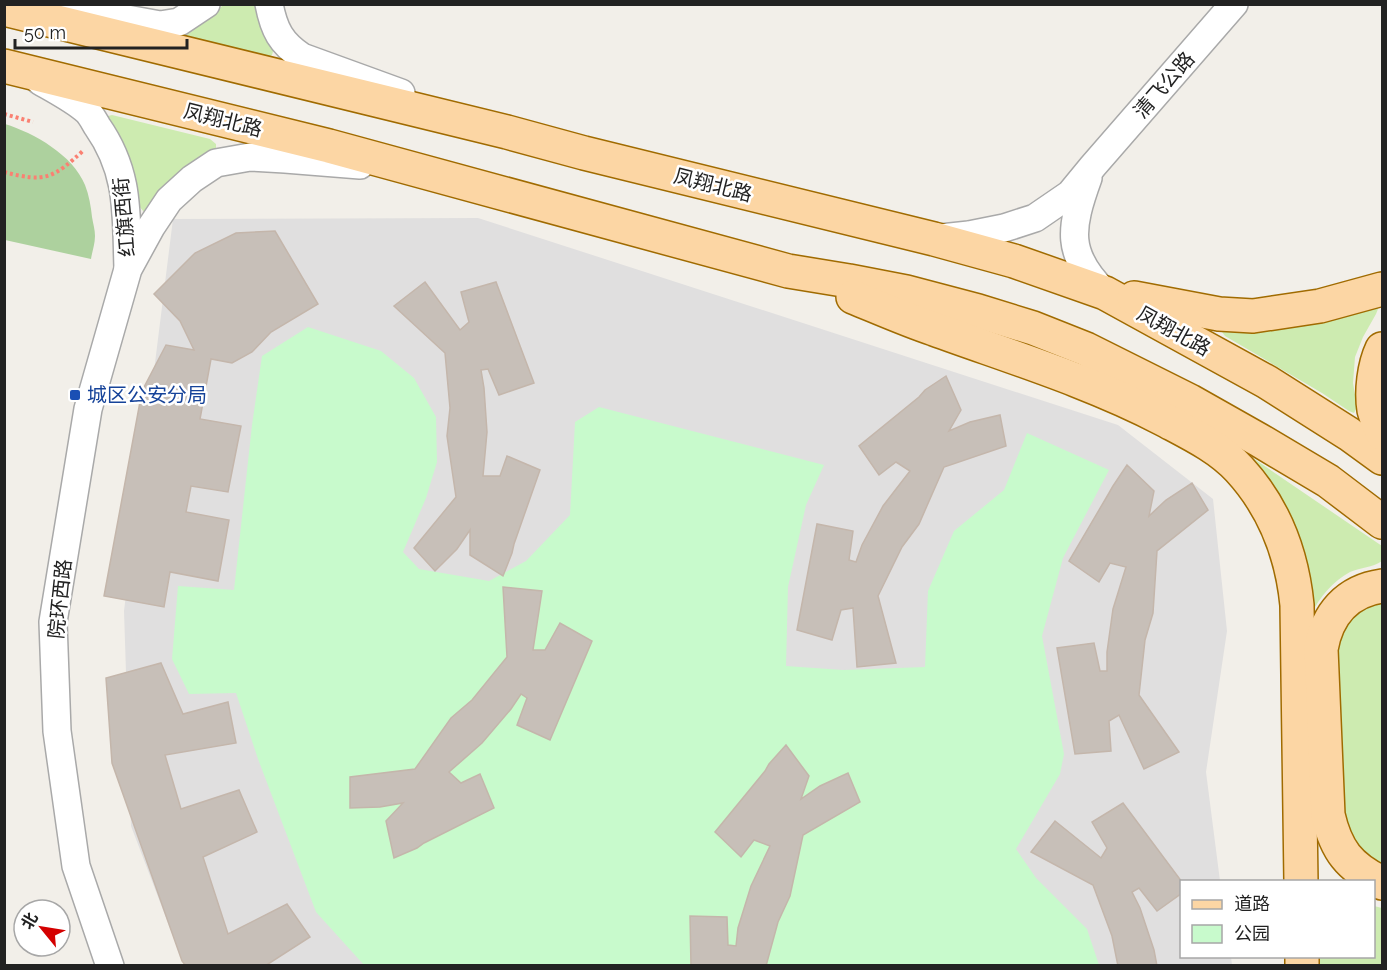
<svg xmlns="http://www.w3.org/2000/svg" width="1387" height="970" viewBox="0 0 1387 970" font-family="Raleway,'Noto Sans SC',sans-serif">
	<rect width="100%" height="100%" fill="#f2efe9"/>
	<polygon fill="#e0dfdf" points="478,218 1118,425 1213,499 1227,631 1206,772 1220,881 1182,882 1182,956 1231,957 1232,965 184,965 131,826 124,611 173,219"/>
	<g fill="#cdebb0">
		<polygon points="223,5 259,5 274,48 272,55 267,58 183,37 182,35 182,32 215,13"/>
		<polygon points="112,115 210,139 216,144 216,152 145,211 144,212 139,206 133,174 105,118 108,116"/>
		<polygon points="1377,305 1378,309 1376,314 1363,337 1355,357 1353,383 1357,407 1354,413 1349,411 1322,393 1225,336 1222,332 1225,328"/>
		<path d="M1241 450 1382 546V561C1372 568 1361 567 1350 572 1333 581 1320 597 1311 614Z"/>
		<polygon points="1382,594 1382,871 1344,839 1330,644 1340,622"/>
		<polygon points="1374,906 1382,908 1382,965 1316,965 1316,957 1374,956"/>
	</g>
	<path fill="#add19e" d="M5 124C34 133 73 155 85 185 89 195 91 207 92 217 93 223 95 230 95 236 95 244 92 252 91 259L5 240Z"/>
	<polygon fill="#c8facc" points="308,327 381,351 414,378 436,417 437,462 426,498 403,552 419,569 489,581 526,561 570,515 575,422 599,407 824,465 806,505 788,587 786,666 843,670 925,667 928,591 954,531 1004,490 1027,433 1109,470 1063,558 1042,636 1064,754 1060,774 1016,849 1036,878 1087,929 1099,965 364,965 316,912 258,759 236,693 189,694 172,659 178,586 234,590 252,425 262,356"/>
	<g fill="#c7bfb8" stroke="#c4b6ab" stroke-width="1.5">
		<polygon points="275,231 318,304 271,332 252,352 232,363 211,359 200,419 241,426 228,492 191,486 186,512 229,520 218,581 170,572 164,607 104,596 142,391 166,345 194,350 180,321 154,294 195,253 236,233"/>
		<polygon points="425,282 460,330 469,322 461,292 496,282 534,383 499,395 488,369 481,370 484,388 487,432 483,476 500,476 507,456 540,470 514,544 512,553 503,576 470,555 470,530 457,549 435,571 414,548 456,497 447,436 450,408 445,353 394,306"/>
		<polygon points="946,376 961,410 949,431 970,422 1000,415 1006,446 944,467 919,524 902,547 878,596 896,663 857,667 853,608 841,610 832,640 797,630 817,524 853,531 849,560 856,562 862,545 883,506 910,471 896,462 879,475 859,446 919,397 925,390"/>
		<polygon points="1127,465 1154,491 1149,516 1166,500 1192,483 1208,510 1157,551 1153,613 1145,640 1139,695 1179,752 1144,769 1119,715 1109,721 1111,751 1075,754 1057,648 1094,643 1100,671 1107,671 1107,652 1113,609 1126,567 1110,563 1099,582 1069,561 1109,493 1113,486"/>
		<polygon points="503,587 542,591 533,650 545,650 560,623 592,641 550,740 517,725 527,698 521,694 511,709 482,743 449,772 461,783 480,774 494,808 424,843 417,848 394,858 386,821 403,803 380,807 350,808 350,777 415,769 451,718 472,700 507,657"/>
		<polygon points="161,663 183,714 228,702 236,743 165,755 181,809 239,790 257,832 203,857 228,934 287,904 310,937 265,966 186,966 182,961 112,763 106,678"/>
		<polygon points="786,745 809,776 801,799 820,786 848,773 860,802 803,835 790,896 778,922 766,966 691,966 690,916 727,917 728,945 736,946 738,928 751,886 770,846 754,840 741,857 715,832 765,771 769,764"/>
		<polygon points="1123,803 1182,882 1182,893 1157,911 1139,888 1132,892 1140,908 1154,950 1157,966 1118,966 1112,936 1093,885 1031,852 1055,821 1101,858 1107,848 1092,822"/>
	</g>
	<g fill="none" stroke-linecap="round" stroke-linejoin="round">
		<defs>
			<g id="minor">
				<path d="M269 4C274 30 281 43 302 57L401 93"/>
				<polyline points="69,13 127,19 160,25 179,22 206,4"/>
				<path d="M40 81C54 89 75 100 87 111 91 115 94 121 97 126 130 173 126 214 128 268"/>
				<path d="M1088 178C1070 228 1065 254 1105 293"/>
				<polyline points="941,238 969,235 1004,228 1035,218 1070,194 1093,166 1234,4"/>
				<polyline points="110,966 76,866 57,731 53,622 88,409 128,269 151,227 169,200 192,179 216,163 250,157 285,159 360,165"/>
			</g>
			<g id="major">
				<polyline points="4,9 507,132 584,153 934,239 1014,261 1105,293 1267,382 1349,434 1382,458"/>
				<polyline points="4,66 329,146 788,271 849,281 906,292 978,311 1033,328 1086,349 1190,401 1259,440 1328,481 1382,522"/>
				<path d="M853 297C880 308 907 320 934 329 1011 357 1090 381 1163 419 1189 433 1219 447 1239 469 1274 507 1292 554 1297 605L1301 882"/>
				<polyline points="1134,298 1219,314 1253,316 1320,306 1382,289"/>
				<path d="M1382 349C1374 366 1371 391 1374 410 1376 418 1380 426 1382 433"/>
				<path d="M1382 586C1347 591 1327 614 1321 649L1328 815C1336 850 1349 867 1382 883"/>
				<polyline points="1302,956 1302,966"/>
			</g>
		</defs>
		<use href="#minor" stroke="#a9a9a9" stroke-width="30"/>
		<use href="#major" stroke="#a06b00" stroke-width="36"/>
		<g stroke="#fa8072" stroke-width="4" stroke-dasharray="3 3" stroke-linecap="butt">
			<polyline points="4,114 33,122"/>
			<path d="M4 172C46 183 53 178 84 150"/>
		</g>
		<use href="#minor" stroke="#fff" stroke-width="27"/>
		<use href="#major" stroke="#fcd6a4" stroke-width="33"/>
	</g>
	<rect fill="#1a4fb4" stroke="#fff" stroke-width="2" x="69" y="389" width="12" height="12" rx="3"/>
	<g text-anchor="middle" stroke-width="5" stroke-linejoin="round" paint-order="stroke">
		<g font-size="20" fill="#222" stroke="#fff">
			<text transform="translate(1164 85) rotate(-49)" y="7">清飞公路</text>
			<text transform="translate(223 120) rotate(14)" y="7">凤翔北路</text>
			<text transform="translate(713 185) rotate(14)" y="7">凤翔北路</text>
			<text transform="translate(124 217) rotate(-95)" y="7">红旗西街</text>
			<text transform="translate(1174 331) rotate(29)" y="7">凤翔北路</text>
			<text transform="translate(60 599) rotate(-84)" y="7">院环西路</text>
		</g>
		<g font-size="20" fill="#164399" stroke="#fff" text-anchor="start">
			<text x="87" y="402">城区公安分局</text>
		</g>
	</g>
	<rect width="1387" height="970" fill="none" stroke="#222222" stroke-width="12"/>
	<rect x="1180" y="880" width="195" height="78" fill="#ffffff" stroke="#a7a7a7" stroke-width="1.5"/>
	<rect x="1192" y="900" width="30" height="9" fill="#fcd6a4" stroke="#a7a7a7" stroke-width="1.5"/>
	<text x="1234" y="910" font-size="18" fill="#222222">道路</text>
	<rect x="1192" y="925" width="30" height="18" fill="#c8facc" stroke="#a7a7a7" stroke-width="1.5"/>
	<text x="1234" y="940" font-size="18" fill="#222222">公园</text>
	<g transform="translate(42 928) rotate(300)"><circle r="28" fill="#ffffff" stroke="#a7a7a7" stroke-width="1.5"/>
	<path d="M0-4.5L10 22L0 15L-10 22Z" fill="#d40000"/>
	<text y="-9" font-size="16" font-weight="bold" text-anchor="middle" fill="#222222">北</text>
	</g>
	<path d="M15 39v9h172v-9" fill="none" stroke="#222222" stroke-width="3"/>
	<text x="24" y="39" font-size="18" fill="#222222" stroke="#ffffff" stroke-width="4.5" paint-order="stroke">50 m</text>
</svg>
